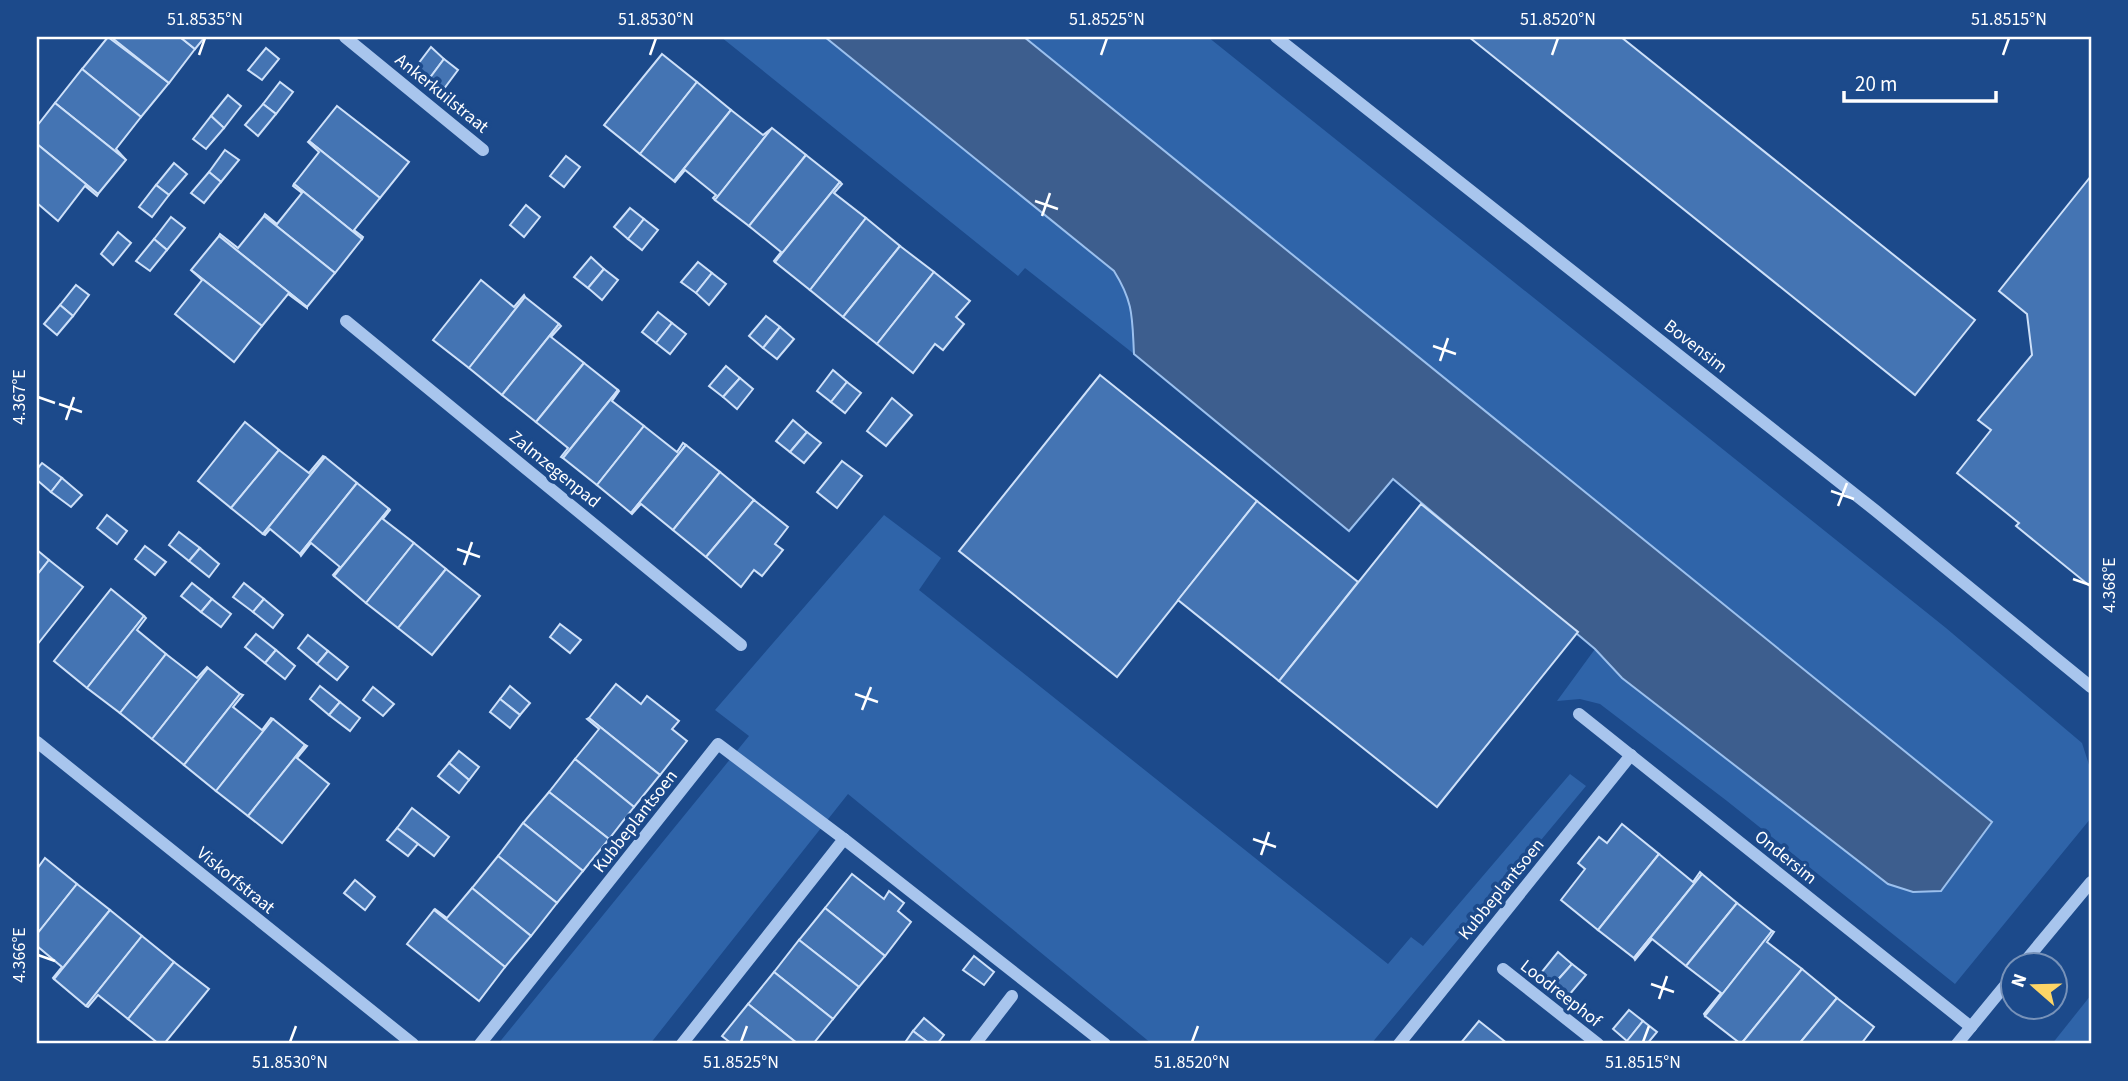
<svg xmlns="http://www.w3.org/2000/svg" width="2128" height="1081" viewBox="0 0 2128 1081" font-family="'Source Sans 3',sans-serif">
	<rect width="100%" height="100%" fill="#1c4a8b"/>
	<g fill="#2f64a9">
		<path d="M721 37H825L1114 271C1134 303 1132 318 1134 354L1025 268 1018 276Z"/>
		<polygon points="1024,37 1208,37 1946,628 2082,743 2091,771 2091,818 1955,984 1727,801 1600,704 1580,699 1557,701 1595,649 1622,678 1888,884 1913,892 1941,891 1992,822"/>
		<polygon points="884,515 941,558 919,590 1388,964 1411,937 1423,946 1570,774 1586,786 1371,1044 1152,1044 848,794 650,1044 498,1044 749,736 715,710"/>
		<polygon points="2091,995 2091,1044 2052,1044"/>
	</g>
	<path fill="#3d5e8e" stroke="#9bc0ee" stroke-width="2" d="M825 37H1024L1992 822 1941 891 1913 892 1888 884 1622 678 1595 649 1393 479 1349 531 1134 354C1132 318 1134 303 1114 271Z"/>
	<g fill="#4474b3" stroke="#cde0f9" stroke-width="2">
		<polygon points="108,37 169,83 141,117 82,69"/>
		<polygon points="111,37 180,37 195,49 169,83"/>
		<polygon points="180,37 205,37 195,49"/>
		<polygon points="1469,37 1621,37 1975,320 1915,395"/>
		<polygon points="431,47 444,59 429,79 415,68"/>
		<polygon points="266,48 279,59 262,80 248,70"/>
		<polygon points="662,54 697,82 640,154 604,125"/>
		<polygon points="444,59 458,70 443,90 429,79"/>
		<polygon points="82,69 141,117 116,149 126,160 55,103"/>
		<polygon points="280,82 293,92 276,114 263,104"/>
		<polygon points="697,82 731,110 674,181 640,154"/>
		<polygon points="228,95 241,106 224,128 211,116"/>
		<polygon points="55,103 126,160 98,194 37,144 37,126"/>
		<polygon points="263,104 276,114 258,136 245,125"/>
		<polygon points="337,106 409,162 380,198 309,141"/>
		<polygon points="731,110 763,135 772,128 715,200 713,198 716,195 685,170 675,182 674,181"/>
		<polygon points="211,116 224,128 206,149 193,139"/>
		<polygon points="772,128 806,155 749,226 715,200"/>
		<polygon points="309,141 380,198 354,230 363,237 362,239 294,184 319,152 308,142"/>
		<polygon points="37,144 98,194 97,196 85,186 58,221 37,203"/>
		<polygon points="225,150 239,160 221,182 209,172"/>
		<polygon points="806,155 840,182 775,262 774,261 781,252 749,226"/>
		<polygon points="566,156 580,167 564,187 550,176"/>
		<polygon points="174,163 187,174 169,195 156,185"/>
		<polygon points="209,172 221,182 204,203 191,193"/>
		<polygon points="2091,176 2091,587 2016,526 2019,523 1957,473 1991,430 1978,420 2032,355 2027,314 1999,291"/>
		<polygon points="840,182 842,184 834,193 866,218 810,290 775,262"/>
		<polygon points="294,184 362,239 335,273 264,216 265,214 277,224 302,193 293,186"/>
		<polygon points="156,185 169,195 152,217 139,207"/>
		<polygon points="526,205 540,217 524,237 510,225"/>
		<polygon points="630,208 644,219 628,239 614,227"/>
		<polygon points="264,216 335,273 307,307 219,236 220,234 238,248"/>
		<polygon points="171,217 185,228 167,250 154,239"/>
		<polygon points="866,218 900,246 843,317 810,290"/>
		<polygon points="644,219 658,230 642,250 628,239"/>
		<polygon points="118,232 131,243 113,265 101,254"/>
		<polygon points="219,236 307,307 307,308 288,294 262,326 191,270"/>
		<polygon points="154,239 167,250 150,271 136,261"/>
		<polygon points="900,246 934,272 877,344 843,317"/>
		<polygon points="591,257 604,269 588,288 574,277"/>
		<polygon points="698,262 712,273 696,293 681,282"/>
		<polygon points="604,269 618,280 602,300 588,288"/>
		<polygon points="191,270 262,326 234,362 175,314 202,280"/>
		<polygon points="934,272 970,301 956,317 964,324 943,350 935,344 913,373 877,344"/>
		<polygon points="712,273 726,284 709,305 696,293"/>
		<polygon points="481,280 514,307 524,295 525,297 469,368 433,340"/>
		<polygon points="76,285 89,295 73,316 60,305"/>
		<polygon points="525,297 559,324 502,395 469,368"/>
		<polygon points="60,305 73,316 57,335 44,324"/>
		<polygon points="658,312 672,323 656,343 642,332"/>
		<polygon points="766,316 780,327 763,348 749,336"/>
		<polygon points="672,323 686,334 670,354 656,343"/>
		<polygon points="559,324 561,326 551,337 584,363 536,422 502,395"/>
		<polygon points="780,327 794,339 777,359 763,348"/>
		<polygon points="584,363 618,390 563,458 561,457 568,448 536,422"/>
		<polygon points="726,366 740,378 723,397 709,386"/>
		<polygon points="833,370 847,382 831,402 817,391"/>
		<polygon points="1100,375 1257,501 1117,677 959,551"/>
		<polygon points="740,378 753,389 737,409 723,397"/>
		<polygon points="847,382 861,393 845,413 831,402"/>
		<polygon points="618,390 619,391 612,401 644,426 597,485 563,458"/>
		<polygon points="892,398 912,415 886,446 867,431"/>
		<polygon points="793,420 807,432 790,452 776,441"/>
		<polygon points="245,422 279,450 231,508 198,481"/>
		<polygon points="644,426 677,452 683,443 686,445 631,513 597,485"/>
		<polygon points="807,432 821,443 804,463 790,452"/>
		<polygon points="686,445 720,472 673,530 641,504 632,514 631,513"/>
		<polygon points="279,450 309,473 323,456 325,457 263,534 231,508"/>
		<polygon points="325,457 357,483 300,554 270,529 265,535 263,534"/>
		<polygon points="842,461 862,476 837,508 817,492"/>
		<polygon points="42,463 62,478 51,492 37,480 37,469"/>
		<polygon points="720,472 754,500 706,557 673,530"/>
		<polygon points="62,478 82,495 71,507 51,492"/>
		<polygon points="357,483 389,509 334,576 333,575 340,567 311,543 301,556 300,554"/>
		<polygon points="754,500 788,527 775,544 783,550 762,576 754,570 741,587 706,557"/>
		<polygon points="1257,501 1358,582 1279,681 1178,600"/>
		<polygon points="1421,504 1578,632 1437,807 1279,681"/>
		<polygon points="389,509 390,510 383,519 414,543 366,603 334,576"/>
		<polygon points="107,515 127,531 117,544 97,528"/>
		<polygon points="179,532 200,548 189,561 169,545"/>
		<polygon points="414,543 446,569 398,628 366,603"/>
		<polygon points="145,546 166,562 155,575 135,559"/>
		<polygon points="200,548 219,564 209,577 189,561"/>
		<polygon points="37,550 49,560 37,575"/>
		<polygon points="49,560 83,587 37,645 37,575"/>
		<polygon points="446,569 480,596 432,655 398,628"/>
		<polygon points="192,583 212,599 201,612 181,596"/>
		<polygon points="244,583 264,599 253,612 233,597"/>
		<polygon points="111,589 144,616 87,688 54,661"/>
		<polygon points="212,599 231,614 221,627 201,612"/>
		<polygon points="264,599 283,615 273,628 253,612"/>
		<polygon points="144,616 146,618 137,630 166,654 120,713 87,688"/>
		<polygon points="560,624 581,640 570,653 550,637"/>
		<polygon points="256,634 276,650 265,663 245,647"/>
		<polygon points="308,635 328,651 317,664 298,648"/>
		<polygon points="276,650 295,666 285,679 265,663"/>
		<polygon points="328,651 348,667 337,680 317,664"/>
		<polygon points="166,654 197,678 207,667 208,668 152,739 120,713"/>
		<polygon points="208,668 240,694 184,765 152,739"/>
		<polygon points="616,684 641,704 647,696 679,721 672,729 687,741 660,775 589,718"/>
		<polygon points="320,686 340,702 329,715 310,699"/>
		<polygon points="510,686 530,703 520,715 500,699"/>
		<polygon points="373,687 394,704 383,716 363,700"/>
		<polygon points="240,694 243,695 233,707 262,730 271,718 273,719 216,791 184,765"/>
		<polygon points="500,699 520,715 510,728 490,712"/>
		<polygon points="340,702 360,718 350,731 329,715"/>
		<polygon points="589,718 660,775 634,807 575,759 599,729 587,719"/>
		<polygon points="273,719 305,745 248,816 216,791"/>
		<polygon points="305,745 307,746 297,758 329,784 282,843 248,816"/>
		<polygon points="459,751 479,767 469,780 449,763"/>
		<polygon points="575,759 634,807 609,839 549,792"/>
		<polygon points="449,763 469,780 459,793 438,776"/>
		<polygon points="549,792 609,839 583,871 523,823"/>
		<polygon points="412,808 449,837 434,856 397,828"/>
		<polygon points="523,823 583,871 557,903 498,856"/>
		<polygon points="1622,824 1659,854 1598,930 1561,900 1585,869 1578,863 1599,837 1607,843"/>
		<polygon points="397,828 418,844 408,856 387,840"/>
		<polygon points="1659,854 1693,882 1700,872 1702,874 1634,958 1598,930"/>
		<polygon points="498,856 557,903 531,936 472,888"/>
		<polygon points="45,858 77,884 37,934 37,869"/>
		<polygon points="852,874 884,899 889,891 904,903 898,911 911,922 885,956 825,908"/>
		<polygon points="1702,874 1737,903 1686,966 1652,939 1635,960 1634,958"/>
		<polygon points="355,880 375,897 365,910 344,893"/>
		<polygon points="77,884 110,910 54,979 53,978 62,967 37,946 37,934"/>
		<polygon points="472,888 531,936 505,967 434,910 435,909 447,918"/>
		<polygon points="1737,903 1772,931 1705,1016 1704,1014 1721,993 1686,966"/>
		<polygon points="825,908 885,956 859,987 799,940"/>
		<polygon points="110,910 142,936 86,1006 54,979"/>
		<polygon points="434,910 505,967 479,1001 407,944"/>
		<polygon points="1772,931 1774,932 1767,942 1802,969 1741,1044 1705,1016"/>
		<polygon points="142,936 174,962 128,1019 98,995 88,1007 86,1006"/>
		<polygon points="799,940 859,987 833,1019 774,972"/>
		<polygon points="1558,952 1572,964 1555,983 1541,973"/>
		<polygon points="974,956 994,972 984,985 963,970"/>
		<polygon points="174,962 209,989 164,1044 159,1044 128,1019"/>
		<polygon points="1572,964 1586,975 1569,995 1555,983"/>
		<polygon points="1802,969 1837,998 1799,1044 1741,1044"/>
		<polygon points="774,972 833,1019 813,1044 798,1044 748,1004"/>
		<polygon points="1837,998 1874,1027 1861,1044 1799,1044"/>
		<polygon points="748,1004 798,1044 732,1044 722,1036"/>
		<polygon points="1629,1010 1643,1021 1627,1041 1613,1029"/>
		<polygon points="924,1018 944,1035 937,1044 930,1044 913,1031"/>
		<polygon points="1479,1021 1508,1044 1460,1044"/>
		<polygon points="1643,1021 1657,1032 1647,1044 1631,1044 1627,1041"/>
		<polygon points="913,1031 930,1044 904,1044"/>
	</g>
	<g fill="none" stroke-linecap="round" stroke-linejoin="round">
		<g stroke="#a8c5ed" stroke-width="12">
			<polyline points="345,37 483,150"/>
			<polyline points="1276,37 1876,511 2091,687"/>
			<polyline points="346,321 741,645"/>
			<polyline points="1579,714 1971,1027"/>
			<polyline points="37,742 413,1044"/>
			<polyline points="844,839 1105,1044"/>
			<polyline points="2022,965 2091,882"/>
			<polyline points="1503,969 1598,1044"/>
			<polyline points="480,1044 718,744 844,839 682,1044"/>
			<polyline points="975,1044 1012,996"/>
			<polyline points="1399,1044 1631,755"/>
			<polyline points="1957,1044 2012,977"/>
		</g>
	</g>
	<path fill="none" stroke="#fff" stroke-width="2.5" d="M199 55 205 38M650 55 656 38M1101 55 1107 38M1552 55 1558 38M2003 55 2009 38M1035 201 1058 209M1042 216 1050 193M1433 346 1456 354M1440 361 1448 338M38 397 55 403M59 404 82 412M66 420 74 397M1831 491 1854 499M1838 506 1847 483M457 549 480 557M464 565 472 542M2073 579 2090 585M855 694 878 702M862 710 871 687M1253 839 1276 847M1261 855 1269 832M38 955 55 961M1651 984 1674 992M1659 999 1667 976M290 1042 296 1026M741 1042 747 1026M1192 1042 1198 1026M1643 1042 1649 1026"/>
	<g text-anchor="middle" stroke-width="7" stroke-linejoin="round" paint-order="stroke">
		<g font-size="18" fill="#fff" stroke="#1c4a8b">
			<text transform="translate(442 93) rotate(39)" y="6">Ankerkuilstraat</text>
			<text transform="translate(1696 346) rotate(38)" y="6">Bovensim</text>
			<text transform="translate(555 469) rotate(39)" y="6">Zalmzegenpad</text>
			<text transform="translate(635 821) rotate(-52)" y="6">Kubbeplantsoen</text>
			<text transform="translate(1786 857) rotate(39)" y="6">Ondersim</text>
			<text transform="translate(236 880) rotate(39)" y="6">Viskorfstraat</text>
			<text transform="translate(1501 889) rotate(-51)" y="6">Kubbeplantsoen</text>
			<text transform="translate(1561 993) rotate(38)" y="6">Loodreephof</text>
		</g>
	</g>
	<rect width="2128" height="1081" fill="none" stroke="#1c4a8b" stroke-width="77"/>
	<g transform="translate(2034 986) rotate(290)"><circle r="33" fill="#1c4a8b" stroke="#7792b9" stroke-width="2"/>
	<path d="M0-5L12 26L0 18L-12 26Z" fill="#fdd566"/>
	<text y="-10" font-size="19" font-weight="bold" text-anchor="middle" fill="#ffffff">N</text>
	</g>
	<path d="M1844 91v10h152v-10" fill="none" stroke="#ffffff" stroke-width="3.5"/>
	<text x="1855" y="91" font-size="21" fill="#ffffff" stroke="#1c4a8b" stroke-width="5" paint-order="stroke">20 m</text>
	<rect x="38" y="38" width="2052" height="1004" fill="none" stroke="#fff" stroke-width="2.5"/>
	<g font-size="18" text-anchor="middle" fill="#fff">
		<text x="205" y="25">51.8535°N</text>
		<text x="656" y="25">51.8530°N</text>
		<text x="1107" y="25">51.8525°N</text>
		<text x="1558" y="25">51.8520°N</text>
		<text x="2009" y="25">51.8515°N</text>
		<text transform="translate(19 397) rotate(-90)" y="6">4.367°E</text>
		<text transform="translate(2109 585) rotate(-90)" y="6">4.368°E</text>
		<text transform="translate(19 955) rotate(-90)" y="6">4.366°E</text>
		<text x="290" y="1068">51.8530°N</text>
		<text x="741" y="1068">51.8525°N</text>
		<text x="1192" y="1068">51.8520°N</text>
		<text x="1643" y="1068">51.8515°N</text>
	</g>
</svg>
